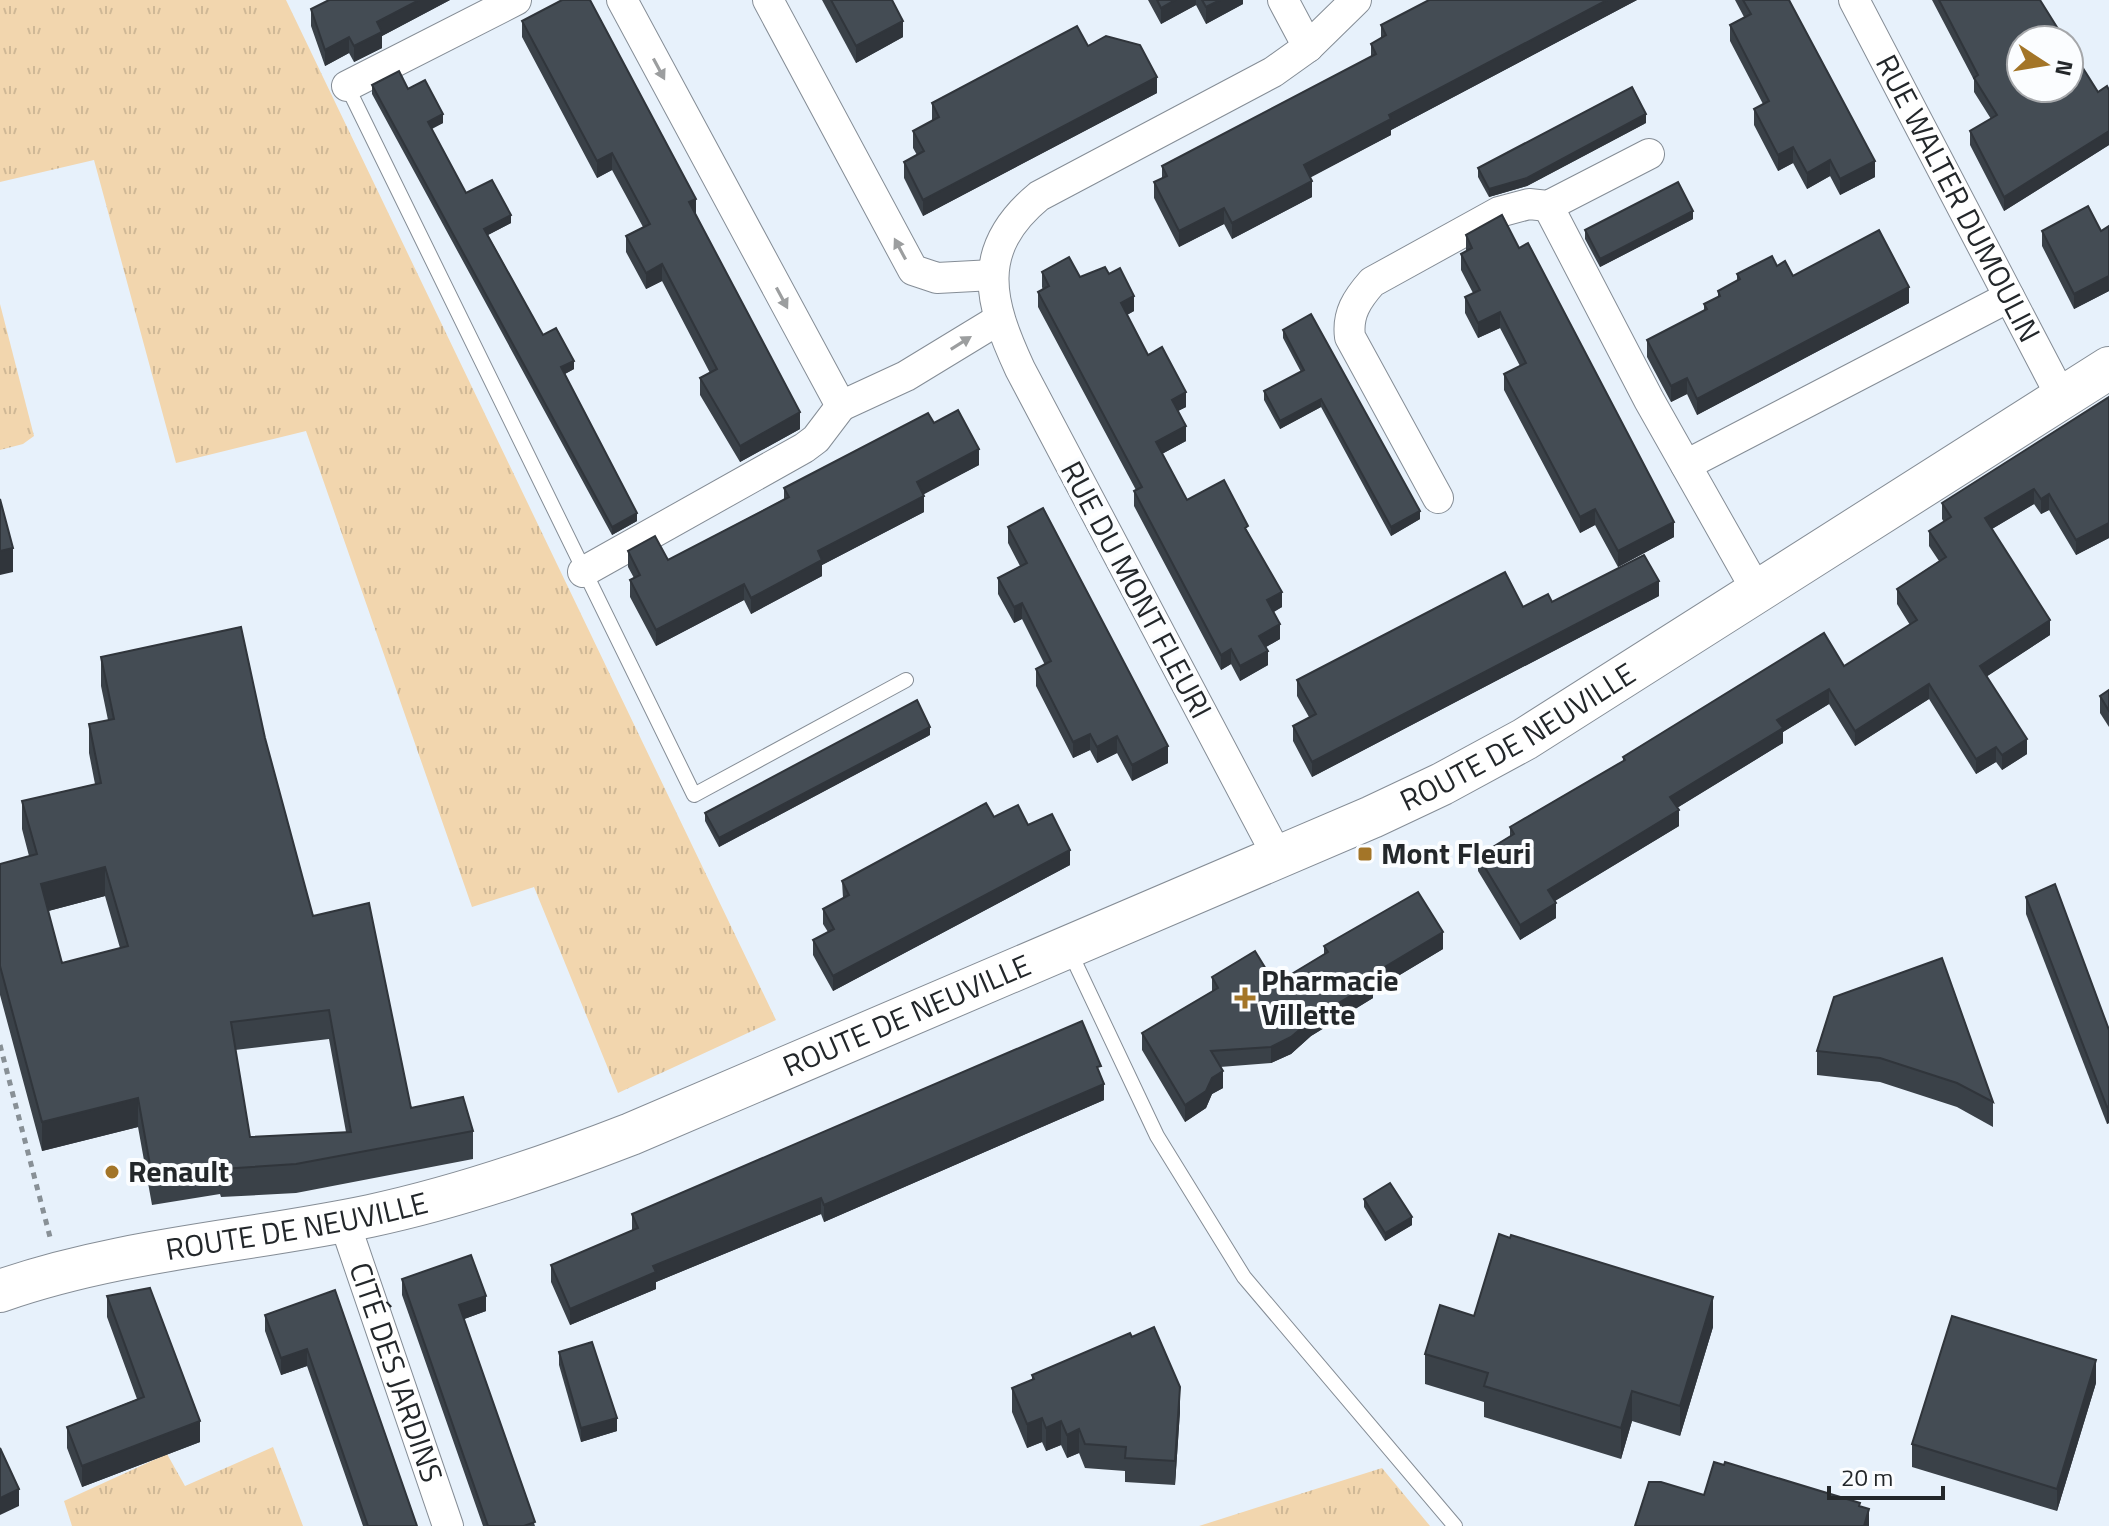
<svg xmlns="http://www.w3.org/2000/svg" width="2109" height="1526" viewBox="0 0 2109 1526" font-family="'Titillium Web',sans-serif">
	<defs>
		<pattern id="grass-tufts" width="24" height="20" patternUnits="userSpaceOnUse" patternTransform="scale(2)"><rect width="24" height="20" fill="#f2d6ae"/><path d="M3 7l-1-3M5 7V3M7 7l1-3M15 17l-1-3M17 17v-4M19 17l1-3" fill="none" stroke="#cfb896"/></pattern>
	</defs>
	<rect width="100%" height="100%" fill="#e7f1fb"/>
	<g fill="url(#grass-tufts)">
		<polygon points="0,0 286,0 776,1020 618,1093 534,887 472,907 306,431 176,463 94,160 0,182"/>
		<polygon points="0,304 34,436 23,444 0,450"/>
		<polygon points="273,1447 303,1526 72,1526 64,1501 167,1454 185,1486"/>
		<polygon points="1382,1468 1430,1526 1199,1526"/>
	</g>
	<g fill="none" stroke-linecap="round" stroke-linejoin="round">
		<defs>
			<g id="lane">
				<polyline points="347,86 694,795 906,680"/>
				<polyline points="1070,952 1157,1136 1244,1277 1455,1526"/>
			</g>
			<g id="street">
				<polyline points="622,0 841,406 906,376 998,320"/>
				<polyline points="768,0 913,270 937,278 993,275"/>
				<polyline points="1283,0 1308,47"/>
				<path id="s1" d="M1854 0 2062 398"/>
				<polyline points="347,86 516,0"/>
				<polyline points="1548,206 1649,400 1757,591"/>
				<polyline points="1686,465 2009,297"/>
				<path d="M1438 498 1350 337C1347 314 1357 299 1372 282L1499 212 1529 204 1548 206 1649 154"/>
				<polyline points="583,572 804,448 816,439 841,406"/>
				<path d="M1278 857 1020 369C989 302 974 250 1039 196L1273 72 1308 47 1356 0"/>
				<path id="s2" d="M344 1221 448 1526"/>
			</g>
			<g id="secondary">
				<path id="s3" d="M0 1291C120 1249 246 1242 370 1216 459 1197 546 1167 631 1134L1372 817 1442 784 1525 739 2109 368"/>
			</g>
		</defs>
		<use href="#lane" stroke="#858d96" stroke-width="16"/>
		<use href="#street" stroke="#858d96" stroke-width="32"/>
		<use href="#secondary" stroke="#858d96" stroke-width="44"/>
		<polyline stroke="#889096" stroke-width="5" stroke-dasharray="6 6" stroke-linecap="butt" points="0,1045 50,1237"/>
		<use href="#lane" stroke="#fff" stroke-width="14"/>
		<use href="#street" stroke="#fff" stroke-width="30"/>
		<use href="#secondary" stroke="#fff" stroke-width="42"/>
	</g>
	<g fill="#3a4148" fill-rule="evenodd">
		<polygon points="329,0 450,0 382,36 382,48 354,62 349,53 325,66 311,26 311,9"/>
		<polygon points="822,0 892,0 903,37 856,63"/>
		<polygon points="1148,0 1243,0 1243,4 1206,24 1196,5 1161,24"/>
		<polygon points="1429,0 1637,0 1391,130 1391,135 1310,177 1312,197 1232,239 1224,224 1179,247 1154,198 1154,182 1162,178 1162,166 1371,57 1371,44 1381,38 1381,25"/>
		<polygon points="1735,0 1789,0 1875,177 1840,195 1830,176 1807,189 1793,163 1778,171 1754,125 1754,109 1763,104 1730,41 1730,25 1744,17"/>
		<polygon points="1932,0 2040,0 2098,92 2109,90 2109,145 2004,211 1970,145 1970,131 1991,119 1974,92 1974,80"/>
		<polygon points="522,21 696,216 800,429 740,462 700,395 700,378 710,373 662,281 646,289 626,252 626,236 643,227 612,170 597,178 522,37"/>
		<polygon points="1088,46 1157,93 923,216 904,178 904,162 917,155 913,148 913,131 932,121 932,103"/>
		<polygon points="372,85 408,89 443,123 432,129 466,193 511,223 488,235 543,335 574,369 565,374 637,521 612,535 372,94"/>
		<polygon points="1646,123 1527,186 1489,197 1478,177 1478,168"/>
		<polygon points="1693,219 1600,267 1585,239 1585,230"/>
		<polygon points="2109,226 2109,291 2074,309 2042,246 2042,231 2101,231"/>
		<polygon points="1466,235 1674,537 1618,567 1595,525 1580,533 1504,390 1504,374 1520,366 1500,328 1478,338 1465,313 1465,297 1473,293 1461,270 1461,254 1466,251"/>
		<polygon points="1777,266 1793,276 1909,303 1697,415 1687,394 1671,402 1647,357 1647,340 1704,311 1704,304 1718,298 1718,291 1737,281 1737,274"/>
		<polygon points="1042,272 1080,277 1109,274 1134,311 1127,315 1148,355 1186,407 1178,411 1186,441 1162,454 1187,500 1248,532 1282,607 1274,612 1280,639 1266,647 1268,665 1240,681 1231,664 1221,670 1134,506 1134,491 1136,490 1038,307 1038,292 1043,290 1042,287"/>
		<polygon points="1283,330 1420,519 1391,536 1321,407 1280,429 1264,400 1264,391 1301,372 1283,338"/>
		<polygon points="2109,397 2109,538 2076,555 2049,510 2041,514 2034,504 1992,529 2050,635 1987,676 2027,754 2002,770 1996,762 1976,774 1929,699 1855,746 1829,704 1783,732 1783,743 1677,808 1679,826 1555,901 1556,918 1520,940 1478,871 1478,856 1510,836 1510,827 1623,761 1623,757 1844,666 1910,625 1897,604 1897,589 1939,561 1929,546 1929,531 1944,522 1942,519 1942,503"/>
		<polygon points="934,423 979,465 923,494 924,512 822,565 822,576 751,614 744,600 656,646 630,597 630,580 634,578 628,567 628,551 668,560 784,499 784,488"/>
		<polygon points="1008,527 1168,763 1132,781 1117,753 1097,763 1090,750 1073,758 1036,686 1036,669 1045,665 1022,619 1014,623 998,594 998,578 1020,566 1008,543"/>
		<polygon points="1659,596 1312,777 1293,741 1293,726 1309,717 1297,696 1297,680 1523,607 1552,602"/>
		<path d="M101 657 265 738 313 916 411 1108 473 1131V1159L296 1193 221 1197 220 1194 152 1205 138 1127 42 1151 0 995V864L29 856 22 829V801L95 784 89 753V724L108 720 101 686ZM105 896 120 948 62 963 48 911ZM329 1039 346 1132 250 1137 235 1050Z"/>
		<polygon points="2109,690 2109,727 2100,713 2100,696"/>
		<polygon points="930,735 719,847 705,821 705,813"/>
		<polygon points="994,817 1028,825 1070,865 833,991 813,955 813,940 828,932 823,924 823,909 843,898 842,881"/>
		<polygon points="2026,897 2109,1030 2109,1123 2107,1124 2026,914"/>
		<polygon points="1324,946 1443,949 1373,991 1373,998 1311,1036 1291,1054 1271,1063 1220,1067 1223,1088 1212,1094 1206,1108 1185,1122 1142,1050 1142,1033 1212,992 1212,977 1275,984 1324,954"/>
		<polygon points="1834,997 1993,1102 1993,1127 1957,1107 1880,1082 1817,1075 1817,1051"/>
		<polygon points="1101,1077 1104,1100 824,1222 821,1214 656,1282 656,1289 570,1325 551,1282 551,1265 632,1231 632,1214"/>
		<polygon points="1364,1199 1412,1225 1385,1241 1364,1207"/>
		<polygon points="402,1279 486,1311 464,1319 535,1526 483,1526 402,1295"/>
		<polygon points="335,1290 417,1526 363,1526 307,1366 281,1375 265,1331 265,1315"/>
		<polygon points="107,1296 200,1442 82,1487 67,1448 67,1427 137,1399 107,1317"/>
		<polygon points="1474,1316 1713,1327 1680,1436 1632,1421 1621,1459 1484,1417 1484,1402 1425,1384 1425,1354"/>
		<polygon points="1132,1337 1180,1411 1175,1485 1125,1482 1125,1471 1085,1468 1079,1453 1067,1458 1061,1445 1046,1451 1042,1442 1027,1448 1012,1412 1012,1388 1032,1380 1032,1375"/>
		<polygon points="559,1352 617,1431 581,1442 559,1365"/>
		<polygon points="2096,1383 2057,1511 1912,1467 1912,1444"/>
	</g>
	<g fill="#30353b">
		<polygon points="419,0 450,0 382,36 382,48 354,62 354,46 377,22"/>
		<polygon points="1175,0 1196,0 1196,5 1161,24 1161,8"/>
		<polygon points="1220,0 1243,0 1243,4 1206,24 1206,7"/>
		<polygon points="1607,0 1637,0 1391,130 1391,135 1304,181 1304,165 1389,115"/>
		<polygon points="903,21 903,37 856,63 856,46"/>
		<polygon points="349,37 349,53 325,66 325,50"/>
		<polygon points="1157,77 1157,93 923,216 923,200"/>
		<polygon points="443,114 443,123 428,130 428,122"/>
		<polygon points="1646,114 1646,123 1527,186 1489,197 1489,189"/>
		<polygon points="2109,131 2109,145 2004,211 2004,197"/>
		<polygon points="1793,147 1793,163 1778,171 1778,155"/>
		<polygon points="612,153 612,170 597,178 597,161"/>
		<polygon points="1830,160 1830,176 1807,189 1807,173"/>
		<polygon points="1875,161 1875,177 1840,195 1840,179"/>
		<polygon points="1312,181 1312,197 1232,239 1232,223"/>
		<polygon points="696,199 696,216 689,202"/>
		<polygon points="1224,208 1224,224 1179,247 1179,231"/>
		<polygon points="1693,211 1693,219 1600,267 1600,259"/>
		<polygon points="511,215 511,223 484,237 484,229"/>
		<polygon points="662,264 662,281 646,289 646,273"/>
		<polygon points="2109,276 2109,291 2074,309 2074,294"/>
		<polygon points="1909,287 1909,303 1697,415 1697,399"/>
		<polygon points="1134,296 1134,311 1121,318 1121,303"/>
		<polygon points="1500,312 1500,328 1478,338 1478,323"/>
		<polygon points="574,361 574,369 561,376 561,367"/>
		<polygon points="1687,378 1687,394 1671,402 1671,386"/>
		<polygon points="1186,392 1186,407 1172,414 1172,400"/>
		<polygon points="1321,399 1321,407 1280,429 1280,421"/>
		<polygon points="800,412 800,429 740,462 740,446"/>
		<polygon points="1186,426 1186,441 1156,457 1156,442"/>
		<polygon points="979,449 979,465 917,498 917,482"/>
		<polygon points="2034,489 2034,504 1985,533 1985,518"/>
		<polygon points="2049,494 2049,510 2041,514 2041,499"/>
		<polygon points="924,496 924,512 822,565 822,576 751,614 751,598 818,551"/>
		<polygon points="1595,509 1595,525 1580,533 1580,517"/>
		<polygon points="1420,511 1420,519 1391,536 1391,527"/>
		<polygon points="637,513 637,521 612,535 612,527"/>
		<polygon points="1674,522 1674,537 1618,567 1618,551"/>
		<polygon points="2109,523 2109,538 2076,555 2076,540"/>
		<polygon points="13,548 13,572 0,575 0,551"/>
		<polygon points="1659,581 1659,596 1312,777 1312,762"/>
		<polygon points="744,584 744,600 656,646 656,630"/>
		<polygon points="1282,592 1282,607 1267,615 1267,600"/>
		<polygon points="1022,603 1022,619 1014,623 1014,607"/>
		<polygon points="2050,620 2050,635 1980,681 1980,666"/>
		<polygon points="1280,624 1280,639 1259,651 1259,636"/>
		<polygon points="1231,649 1231,664 1221,670 1221,655"/>
		<polygon points="1268,651 1268,665 1240,681 1240,666"/>
		<polygon points="1929,684 1929,699 1855,746 1855,731"/>
		<polygon points="1829,689 1829,704 1783,732 1783,743 1670,812 1670,797 1777,720"/>
		<polygon points="930,727 930,735 719,847 719,838"/>
		<polygon points="1090,734 1090,750 1073,758 1073,742"/>
		<polygon points="1117,736 1117,753 1097,763 1097,747"/>
		<polygon points="2027,739 2027,754 2002,770 2002,755"/>
		<polygon points="1168,746 1168,763 1132,781 1132,765"/>
		<polygon points="1996,747 1996,762 1976,774 1976,759"/>
		<polygon points="1679,810 1679,826 1548,905 1548,890"/>
		<polygon points="1070,850 1070,865 833,991 833,976"/>
		<polygon points="105,867 105,896 41,913 41,884"/>
		<polygon points="1556,903 1556,918 1520,940 1520,925"/>
		<polygon points="1443,932 1443,949 1373,991 1373,998 1311,1036 1291,1054 1271,1063 1271,1047 1311,1020 1370,976"/>
		<polygon points="1223,1071 1223,1088 1212,1094 1206,1108 1185,1122 1185,1105 1212,1078"/>
		<polygon points="1104,1084 1104,1100 824,1222 824,1205"/>
		<polygon points="138,1098 138,1127 42,1151 42,1122"/>
		<polygon points="2109,1106 2109,1123 2107,1124 2107,1107"/>
		<polygon points="821,1198 821,1214 656,1282 656,1289 570,1325 570,1309 653,1266"/>
		<polygon points="1412,1217 1412,1225 1385,1241 1385,1233"/>
		<polygon points="486,1296 486,1311 459,1321 459,1305"/>
		<polygon points="1713,1297 1713,1327 1680,1436 1680,1406"/>
		<polygon points="307,1349 307,1366 281,1375 281,1358"/>
		<polygon points="2096,1360 2096,1383 2057,1511 2057,1489"/>
		<polygon points="1180,1387 1180,1411 1175,1485 1175,1461"/>
		<polygon points="1632,1391 1632,1421 1621,1459 1621,1428"/>
		<polygon points="617,1418 617,1431 581,1442 581,1428"/>
		<polygon points="1042,1418 1042,1442 1027,1448 1027,1424"/>
		<polygon points="200,1421 200,1442 82,1487 82,1466"/>
		<polygon points="1061,1421 1061,1445 1046,1451 1046,1428"/>
		<polygon points="1079,1429 1079,1453 1067,1458 1067,1435"/>
		<polygon points="19,1489 19,1506 0,1515 0,1498"/>
		<polygon points="1869,1509 1869,1526 1864,1526"/>
	</g>
	<g fill="#444c54" stroke="#30353b" stroke-width="2" fill-rule="evenodd">
		<polygon points="329,0 419,0 377,22 382,32 354,46 349,37 325,50 311,9"/>
		<polygon points="562,0 590,0 696,199 689,202 800,412 740,446 700,378 717,369 662,264 646,273 626,236 650,224 612,153 597,161 522,21"/>
		<polygon points="831,0 892,0 903,21 856,46"/>
		<polygon points="1157,0 1175,0 1161,8"/>
		<polygon points="1202,0 1220,0 1206,7"/>
		<polygon points="1429,0 1607,0 1389,115 1391,119 1304,165 1312,181 1232,223 1224,208 1179,231 1154,182 1167,176 1162,166 1376,54 1371,44 1386,35 1381,25"/>
		<polygon points="1743,0 1789,0 1875,161 1840,179 1830,160 1807,173 1793,147 1778,155 1754,109 1769,101 1730,25 1751,14"/>
		<polygon points="1939,0 2040,0 2065,40 2021,40 2021,88 2069,88 2069,46 2098,92 2107,86 2109,90 2109,131 2004,197 1970,131 1997,115 1974,78 1978,75"/>
		<polygon points="1077,26 1088,46 1106,36 1140,45 1157,77 923,200 904,162 924,151 913,131 939,117 932,103"/>
		<polygon points="399,71 408,89 425,80 443,114 428,122 466,193 492,180 511,215 484,229 543,335 556,328 574,361 561,367 637,513 612,527 372,85"/>
		<polygon points="1632,87 1646,114 1527,178 1489,189 1478,168"/>
		<polygon points="1678,182 1693,211 1600,259 1585,230"/>
		<polygon points="2088,206 2101,231 2109,226 2109,276 2074,294 2042,231"/>
		<polygon points="1502,215 1519,248 1528,243 1674,522 1618,551 1595,509 1580,517 1504,374 1526,363 1500,312 1478,323 1465,297 1480,290 1461,254 1472,248 1466,235"/>
		<polygon points="1879,230 1909,287 1697,399 1687,378 1671,386 1647,340 1707,309 1704,304 1720,296 1718,291 1740,279 1737,274 1772,256 1777,266 1785,261 1793,276"/>
		<polygon points="1069,257 1080,277 1105,267 1109,274 1120,268 1134,296 1121,303 1148,355 1162,347 1186,392 1172,400 1186,426 1156,442 1187,500 1224,480 1248,526 1245,528 1282,592 1267,600 1280,624 1259,636 1268,651 1240,666 1231,649 1221,655 1134,491 1142,487 1038,292 1049,286 1042,272"/>
		<polygon points="1311,314 1420,511 1391,527 1321,399 1280,421 1264,391 1304,370 1283,330"/>
		<polygon points="2109,397 2109,523 2076,540 2049,494 2041,499 2034,489 1985,518 2050,620 1980,666 2027,739 2002,755 1996,747 1976,759 1929,684 1855,731 1829,689 1777,720 1783,728 1670,797 1679,810 1548,890 1556,903 1520,925 1478,856 1514,834 1510,827 1625,760 1623,757 1824,633 1844,666 1917,620 1897,589 1946,557 1929,531 1951,517 1942,503"/>
		<polygon points="958,410 979,449 917,482 924,496 818,551 822,560 751,598 744,584 656,630 630,580 640,575 628,551 655,536 668,560 789,497 784,488 928,413 934,423"/>
		<polygon points="0,499 13,548 0,551"/>
		<polygon points="1043,508 1168,746 1132,765 1117,736 1097,747 1090,734 1073,742 1036,669 1051,661 1022,603 1014,607 998,578 1027,563 1008,527"/>
		<polygon points="1644,555 1659,581 1312,762 1293,726 1316,714 1297,680 1505,572 1523,607 1548,594 1552,602"/>
		<path d="M241 627 265 738 313 916 369 903 411 1108 463 1097 473 1131 296 1164 221 1169 220 1165 152 1176 138 1098 42 1122 0 966V864L37 854 22 801 101 783 89 724 114 719 101 657ZM105 867 128 946 62 963 41 884ZM329 1010 351 1132 250 1137 231 1022Z"/>
		<polygon points="2109,690 2109,711 2100,696"/>
		<polygon points="917,700 930,727 719,838 705,813"/>
		<polygon points="986,803 994,817 1018,805 1028,825 1052,814 1070,850 833,976 813,940 834,929 823,909 849,895 842,881"/>
		<polygon points="2055,884 2109,1030 2109,1106 2107,1107 2026,897"/>
		<polygon points="1418,892 1443,932 1370,976 1373,982 1311,1020 1291,1037 1271,1047 1211,1051 1223,1071 1212,1078 1206,1091 1185,1105 1142,1033 1218,988 1212,977 1255,951 1275,984 1328,952 1324,946"/>
		<polygon points="1942,958 1993,1102 1957,1083 1880,1058 1817,1051 1834,997"/>
		<polygon points="1082,1021 1101,1066 1097,1067 1104,1084 824,1205 821,1198 653,1266 656,1272 570,1309 551,1265 638,1228 632,1214"/>
		<polygon points="1390,1183 1412,1217 1385,1233 1364,1199"/>
		<polygon points="1499,1234 1510,1238 1511,1235 1713,1297 1680,1406 1632,1391 1621,1428 1484,1386 1488,1373 1425,1354 1440,1305 1474,1316"/>
		<polygon points="471,1255 486,1296 459,1305 535,1522 524,1526 488,1526 402,1279"/>
		<polygon points="150,1288 200,1421 82,1466 67,1427 144,1397 107,1296"/>
		<polygon points="335,1290 417,1526 368,1526 307,1349 281,1358 265,1315"/>
		<polygon points="1952,1316 2096,1360 2057,1489 1912,1444"/>
		<polygon points="1154,1327 1180,1387 1175,1461 1125,1458 1126,1447 1085,1444 1079,1429 1067,1435 1061,1421 1046,1428 1042,1418 1027,1424 1012,1388 1034,1379 1032,1375 1130,1333 1132,1337"/>
		<polygon points="592,1342 617,1418 581,1428 559,1352"/>
		<polygon points="0,1448 19,1489 0,1498"/>
		<polygon points="1714,1462 1724,1465 1725,1462 1860,1503 1859,1506 1869,1509 1864,1526 1635,1526 1649,1482 1661,1482 1704,1495"/>
	</g>
	<defs><path id="oneway-solid" d="M-6-.8H1V-3.2L6.5 0L1 3.2V.8H-6Z" transform="scale(2)"/></defs>
	<g fill="#9c9e9f">
		<use href="#oneway-solid" transform="translate(659 69) rotate(62)"/>
		<use href="#oneway-solid" transform="translate(900 249) rotate(-118)"/>
		<use href="#oneway-solid" transform="translate(782 298) rotate(62)"/>
		<use href="#oneway-solid" transform="translate(961 343) rotate(-32)"/>
	</g>
	<g fill="#a37528" stroke="#fbfdff" stroke-width="3">
		<rect x="1357" y="846" width="16" height="16" rx="4"/>
		<path d="M1241 986h8v8h8v8h-8v8h-8v-8h-8v-8h8z"/>
		<circle cx="112" cy="1172" r="8"/>
	</g>
	<g text-anchor="middle" stroke-width="8" stroke-linejoin="round" paint-order="stroke">
		<g font-size="30" fill="#23272a" stroke="#fbfdff">
			<text dy="10" stroke="none"><textPath href="#s1" startOffset="224">RUE WALTER DUMOULIN</textPath></text>
			<text transform="translate(1136 590) rotate(62)" y="10">RUE DU MONT FLEURI</text>
			<text dy="10" stroke="none"><textPath href="#s3" startOffset="1624">ROUTE DE NEUVILLE</textPath></text>
			<text dy="10" stroke="none"><textPath href="#s3" startOffset="952">ROUTE DE NEUVILLE</textPath></text>
			<text dy="10" stroke="none"><textPath href="#s3" startOffset="304">ROUTE DE NEUVILLE</textPath></text>
			<text dy="10" stroke="none"><textPath href="#s2" startOffset="160">CITÉ DES JARDINS</textPath></text>
		</g>
		<g font-size="30" font-weight="bold" fill="#23272a" stroke="#fbfdff" text-anchor="start">
			<text x="1381" y="864">Mont Fleuri</text>
			<text x="1261" y="991">Pharmacie<tspan x="1261" dy="34">Villette</tspan></text>
			<text x="128" y="1182">Renault</text>
		</g>
	</g>
	<g transform="translate(2045 64) rotate(102)"><circle r="38" fill="#fbfdff" stroke="#a5a7aa" stroke-width="2"/>
	<path d="M0-6L14 30L0 20L-14 30Z" fill="#a37528"/>
	<text y="-12" font-size="22" font-weight="bold" text-anchor="middle" fill="#23272a">N</text>
	</g>
	<path d="M1829 1486v12h114v-12" fill="none" stroke="#23272a" stroke-width="4"/>
	<text x="1841" y="1486" font-size="24" fill="#23272a" stroke="#fbfdff" stroke-width="6" paint-order="stroke">20 m</text>
</svg>
